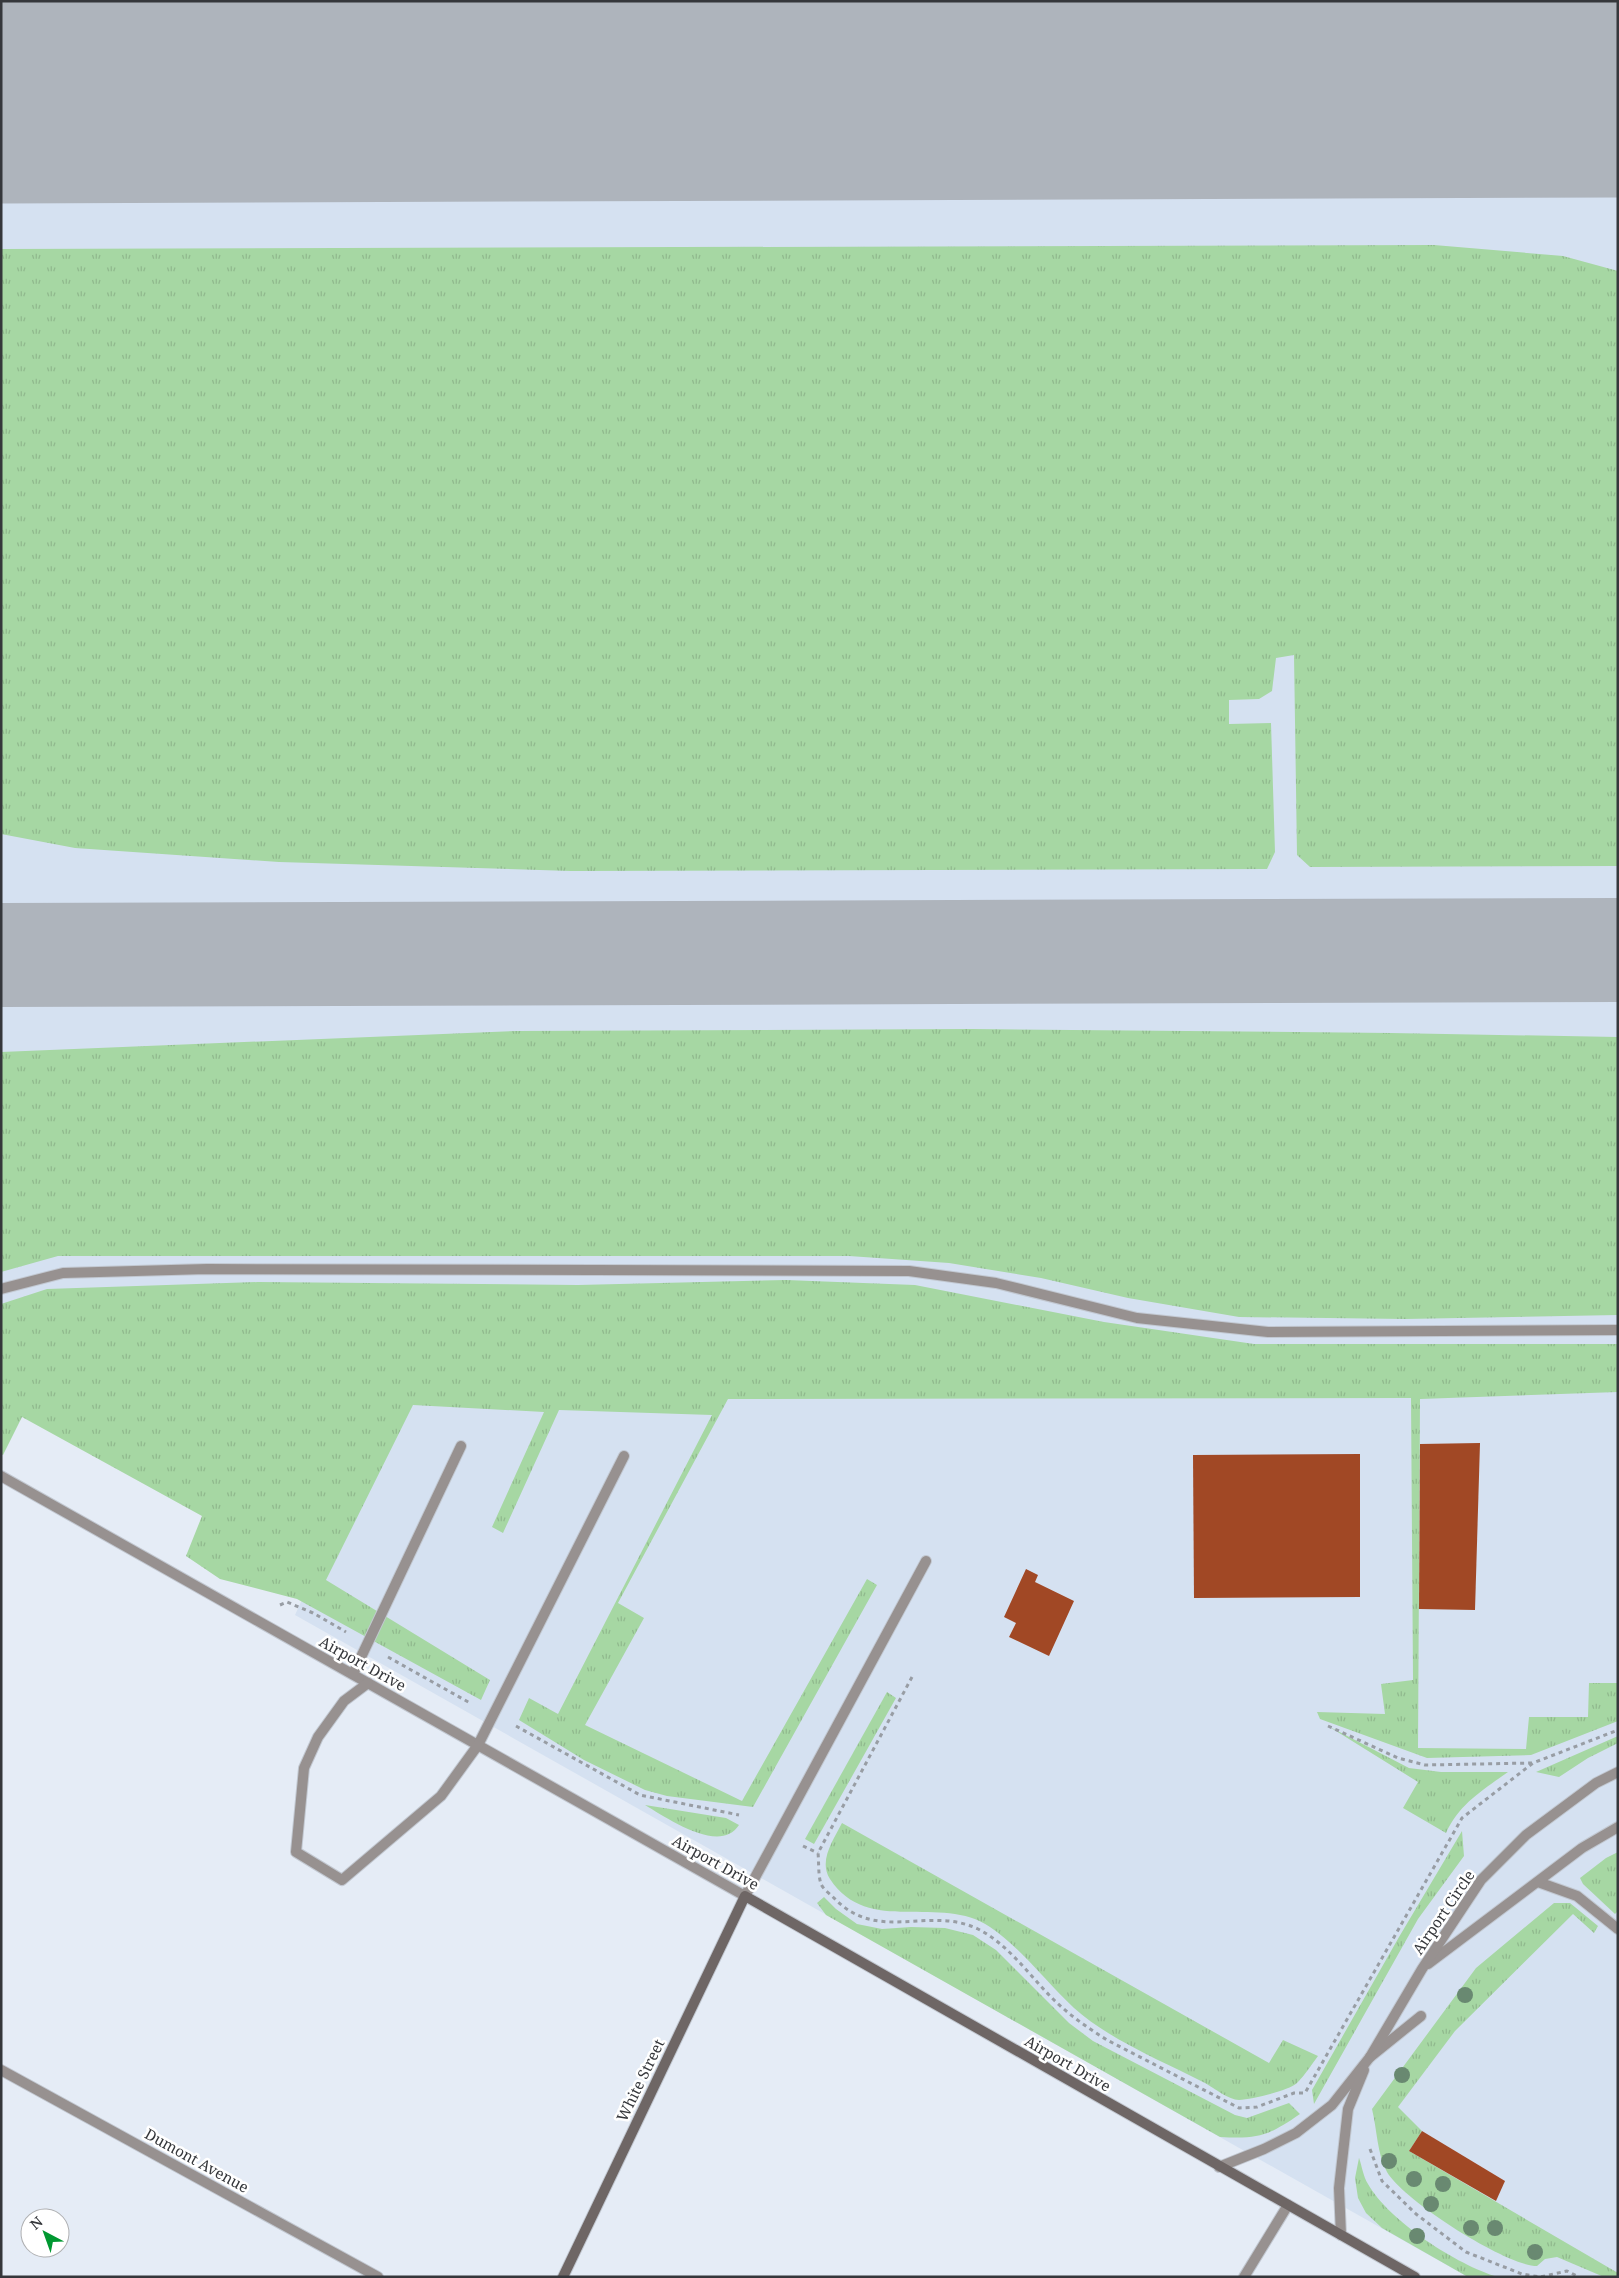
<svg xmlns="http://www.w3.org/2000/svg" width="1619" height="2278" font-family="'Noto Serif',serif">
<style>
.built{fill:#d5e1f1}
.grass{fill:url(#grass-tufts)}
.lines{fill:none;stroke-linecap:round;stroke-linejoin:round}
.taxiway{stroke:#aeb4bc;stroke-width:104}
.runway{stroke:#aeb4bc;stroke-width:261}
.building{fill:#a14825}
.service-casing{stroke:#c2c8d1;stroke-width:12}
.minor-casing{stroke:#c2c8d1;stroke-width:12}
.secondary-casing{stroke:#c2c8d1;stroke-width:12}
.path{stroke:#989da4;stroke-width:3;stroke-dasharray:4 4;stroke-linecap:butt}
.service{stroke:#979190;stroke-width:10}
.minor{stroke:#979190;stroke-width:10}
.secondary{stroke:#6e6665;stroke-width:10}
.tree{fill:#698971}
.labels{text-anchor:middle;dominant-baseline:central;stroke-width:5;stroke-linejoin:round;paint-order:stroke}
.street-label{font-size:15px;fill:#35373b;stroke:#fff}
</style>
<defs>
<pattern id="grass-tufts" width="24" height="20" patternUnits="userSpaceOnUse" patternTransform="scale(1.25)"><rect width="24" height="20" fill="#a6d7a3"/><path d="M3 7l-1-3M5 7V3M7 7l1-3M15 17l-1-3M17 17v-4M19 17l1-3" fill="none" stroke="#90b98d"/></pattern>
</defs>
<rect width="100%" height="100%" fill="#e5ecf6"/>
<path class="built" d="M1 1H1618V2277H1468L295 1615 321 1558 1 1396Z"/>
<g class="grass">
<path d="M1434 245 1563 256 1618 271V866L1310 867 1297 855 1294 655 1276 658 1272 691 1259 699 1229 700V724L1271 723 1275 852 1267 869 571 871 279 862 75 848 1 834V249Z"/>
<path d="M971 1029 1391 1033 1618 1037V1315L1405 1319 1239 1317 1128 1298 1041 1278 949 1263 849 1256H58L1 1272V1052L516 1031Z"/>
<path d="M786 1280 915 1285 1104 1322 1254 1344H1618V1392L1420 1399 1418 1748 1526 1749 1529 1717H1588L1589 1683H1618V1721L1531 1755 1427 1758 1320 1719 1317 1712 1385 1714 1381 1684 1413 1680 1411 1398 728 1399 618 1603 644 1618 585 1725 742 1801 867 1579 877 1585 753 1807 667 1796 645 1790 584 1760 519 1720 529 1698 558 1714 712 1415 559 1410 503 1533 492 1527 544 1412 413 1405 326 1580 490 1680 481 1700 297 1599 220 1579 186 1556 202 1516 22 1417 3 1455 1 1454V1304L47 1289 258 1282 578 1285Z"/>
<path d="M887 1692 896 1698 814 1844 805 1839Z"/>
<path d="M1328 1726 1409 1768 1441 1772H1508C1483 1790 1459 1804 1446 1833L1403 1808 1418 1782Z"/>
<path d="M1618 1736V1743L1588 1758 1559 1777 1536 1772Z"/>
<path d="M645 1805 726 1818 739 1825C720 1855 667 1818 645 1805Z"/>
<path d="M842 1823 1269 2063 1283 2040 1318 2056C1311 2065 1305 2075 1297 2083 1288 2091 1252 2099 1239 2100 1229 2100 1214 2088 1205 2083 1164 2062 1108 2039 1074 2008 1046 1982 1022 1949 990 1927 941 1893 868 1937 830 1879 818 1861 834 1839 842 1823Z"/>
<path d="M1462 1831 1464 1856 1418 1919 1314 2104 1312 2090 1399 1937Z"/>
<path d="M1618 1852V1911L1615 1914 1583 1884 1580 1878 1606 1858Z"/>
<path d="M824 1897 836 1909 857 1924 882 1929 911 1927 945 1928 973 1935 996 1950 1069 2023 1093 2041 1235 2115 1247 2118 1289 2103 1300 2114C1268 2136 1259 2139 1220 2137L826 1915 817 1903Z"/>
<path d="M1554 1903H1570L1598 1926 1594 1933 1573 1914 1455 2031 1398 2107 1422 2131 1409 2151 1618 2273V2277H1604L1557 2257 1545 2259 1537 2266C1506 2266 1403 2200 1387 2172 1377 2154 1377 2129 1372 2109L1476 1968Z"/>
<path d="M1359 2158C1362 2166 1363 2176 1368 2184 1389 2221 1457 2265 1498 2277H1468L1382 2228 1366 2213 1358 2198 1355 2178Z"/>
</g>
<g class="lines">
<path class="taxiway" d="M1 955 1618 950"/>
<path class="runway" d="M1 73 1618 67"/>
</g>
<g class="building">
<path d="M1480 1443 1475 1610 1419 1609 1420 1444Z"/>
<path d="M1360 1454V1597L1194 1598 1193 1455Z"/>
<path d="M1026 1569 1038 1575 1035 1582 1074 1601 1049 1656 1009 1637 1016 1623 1004 1617Z"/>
<path d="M1422 2131 1505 2181 1496 2201 1409 2151Z"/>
</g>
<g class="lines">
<g class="service-casing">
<g id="service">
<path d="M1 1289 63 1273 207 1269 909 1271 996 1283 1137 1318 1268 1332 1618 1330"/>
<path d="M1 1476 745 1896 926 1561"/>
<path d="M353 1674 461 1446"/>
<path d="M368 1683 344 1701 318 1737 304 1768 296 1852 342 1880 441 1796 478 1745 624 1456"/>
<path d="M1538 1882 1577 1896 1618 1929"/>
<path d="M1370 2057 1421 2016"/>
</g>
</g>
<g class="minor-casing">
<g id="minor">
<path d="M1428 1964 1582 1848 1618 1827"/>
<path d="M1 2070 378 2277"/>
<path d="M1219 2167 1264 2149 1296 2133 1332 2105 1370 2057 1422 1969 1481 1880 1526 1835 1596 1783 1618 1772"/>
<path d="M1341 2235 1339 2188 1348 2109 1364 2070"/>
<path d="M1244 2277 1288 2205"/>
</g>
</g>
<g class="secondary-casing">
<path id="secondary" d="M563 2277 745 1896 1415 2277"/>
</g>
<g class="path">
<path d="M280 1605 287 1602 313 1613 346 1632"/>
<path d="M388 1657 470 1703"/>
<path d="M912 1677 818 1853C819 1862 818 1875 821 1884 823 1889 830 1894 834 1898 878 1944 928 1905 978 1929 1008 1944 1029 1975 1053 1999 1069 2015 1088 2028 1107 2040L1239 2108 1257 2107 1294 2093H1305L1462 1818 1533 1763 1618 1730"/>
<path d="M516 1726 640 1795 739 1815"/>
<path d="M1328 1726 1398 1758 1425 1765 1532 1763"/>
<path d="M803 1846 818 1853"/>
<path d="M1370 2149 1382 2181 1416 2214 1466 2252 1522 2274 1540 2277 1567 2271 1579 2277"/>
</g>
<use href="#service" class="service"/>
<use href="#minor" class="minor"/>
<use href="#secondary" class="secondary"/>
</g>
<g class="tree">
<circle cx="1465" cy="1995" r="8"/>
<circle cx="1402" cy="2075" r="8"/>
<circle cx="1389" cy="2161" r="8"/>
<circle cx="1414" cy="2179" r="8"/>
<circle cx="1443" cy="2184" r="8"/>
<circle cx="1431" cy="2204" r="8"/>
<circle cx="1471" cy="2228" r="8"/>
<circle cx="1495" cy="2228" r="8"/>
<circle cx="1417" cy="2236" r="8"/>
<circle cx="1535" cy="2252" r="8"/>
</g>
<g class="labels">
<g class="street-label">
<text transform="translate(363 1663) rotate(29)">Airport Drive</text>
<text transform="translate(716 1862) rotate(29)">Airport Drive</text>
<text transform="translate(1443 1912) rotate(-56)">Airport Circle</text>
<text transform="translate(1068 2063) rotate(30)">Airport Drive</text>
<text transform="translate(640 2080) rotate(-64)">White Street</text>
<text transform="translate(197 2160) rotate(29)">Dumont Avenue</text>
</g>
</g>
<rect width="1619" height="2278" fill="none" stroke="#35373b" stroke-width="5"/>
<g transform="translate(45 2233) rotate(319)"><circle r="24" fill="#ffffff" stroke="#aeafb1"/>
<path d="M0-4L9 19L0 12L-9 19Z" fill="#009831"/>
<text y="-8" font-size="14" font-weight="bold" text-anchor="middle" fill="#35373b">N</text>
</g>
</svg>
